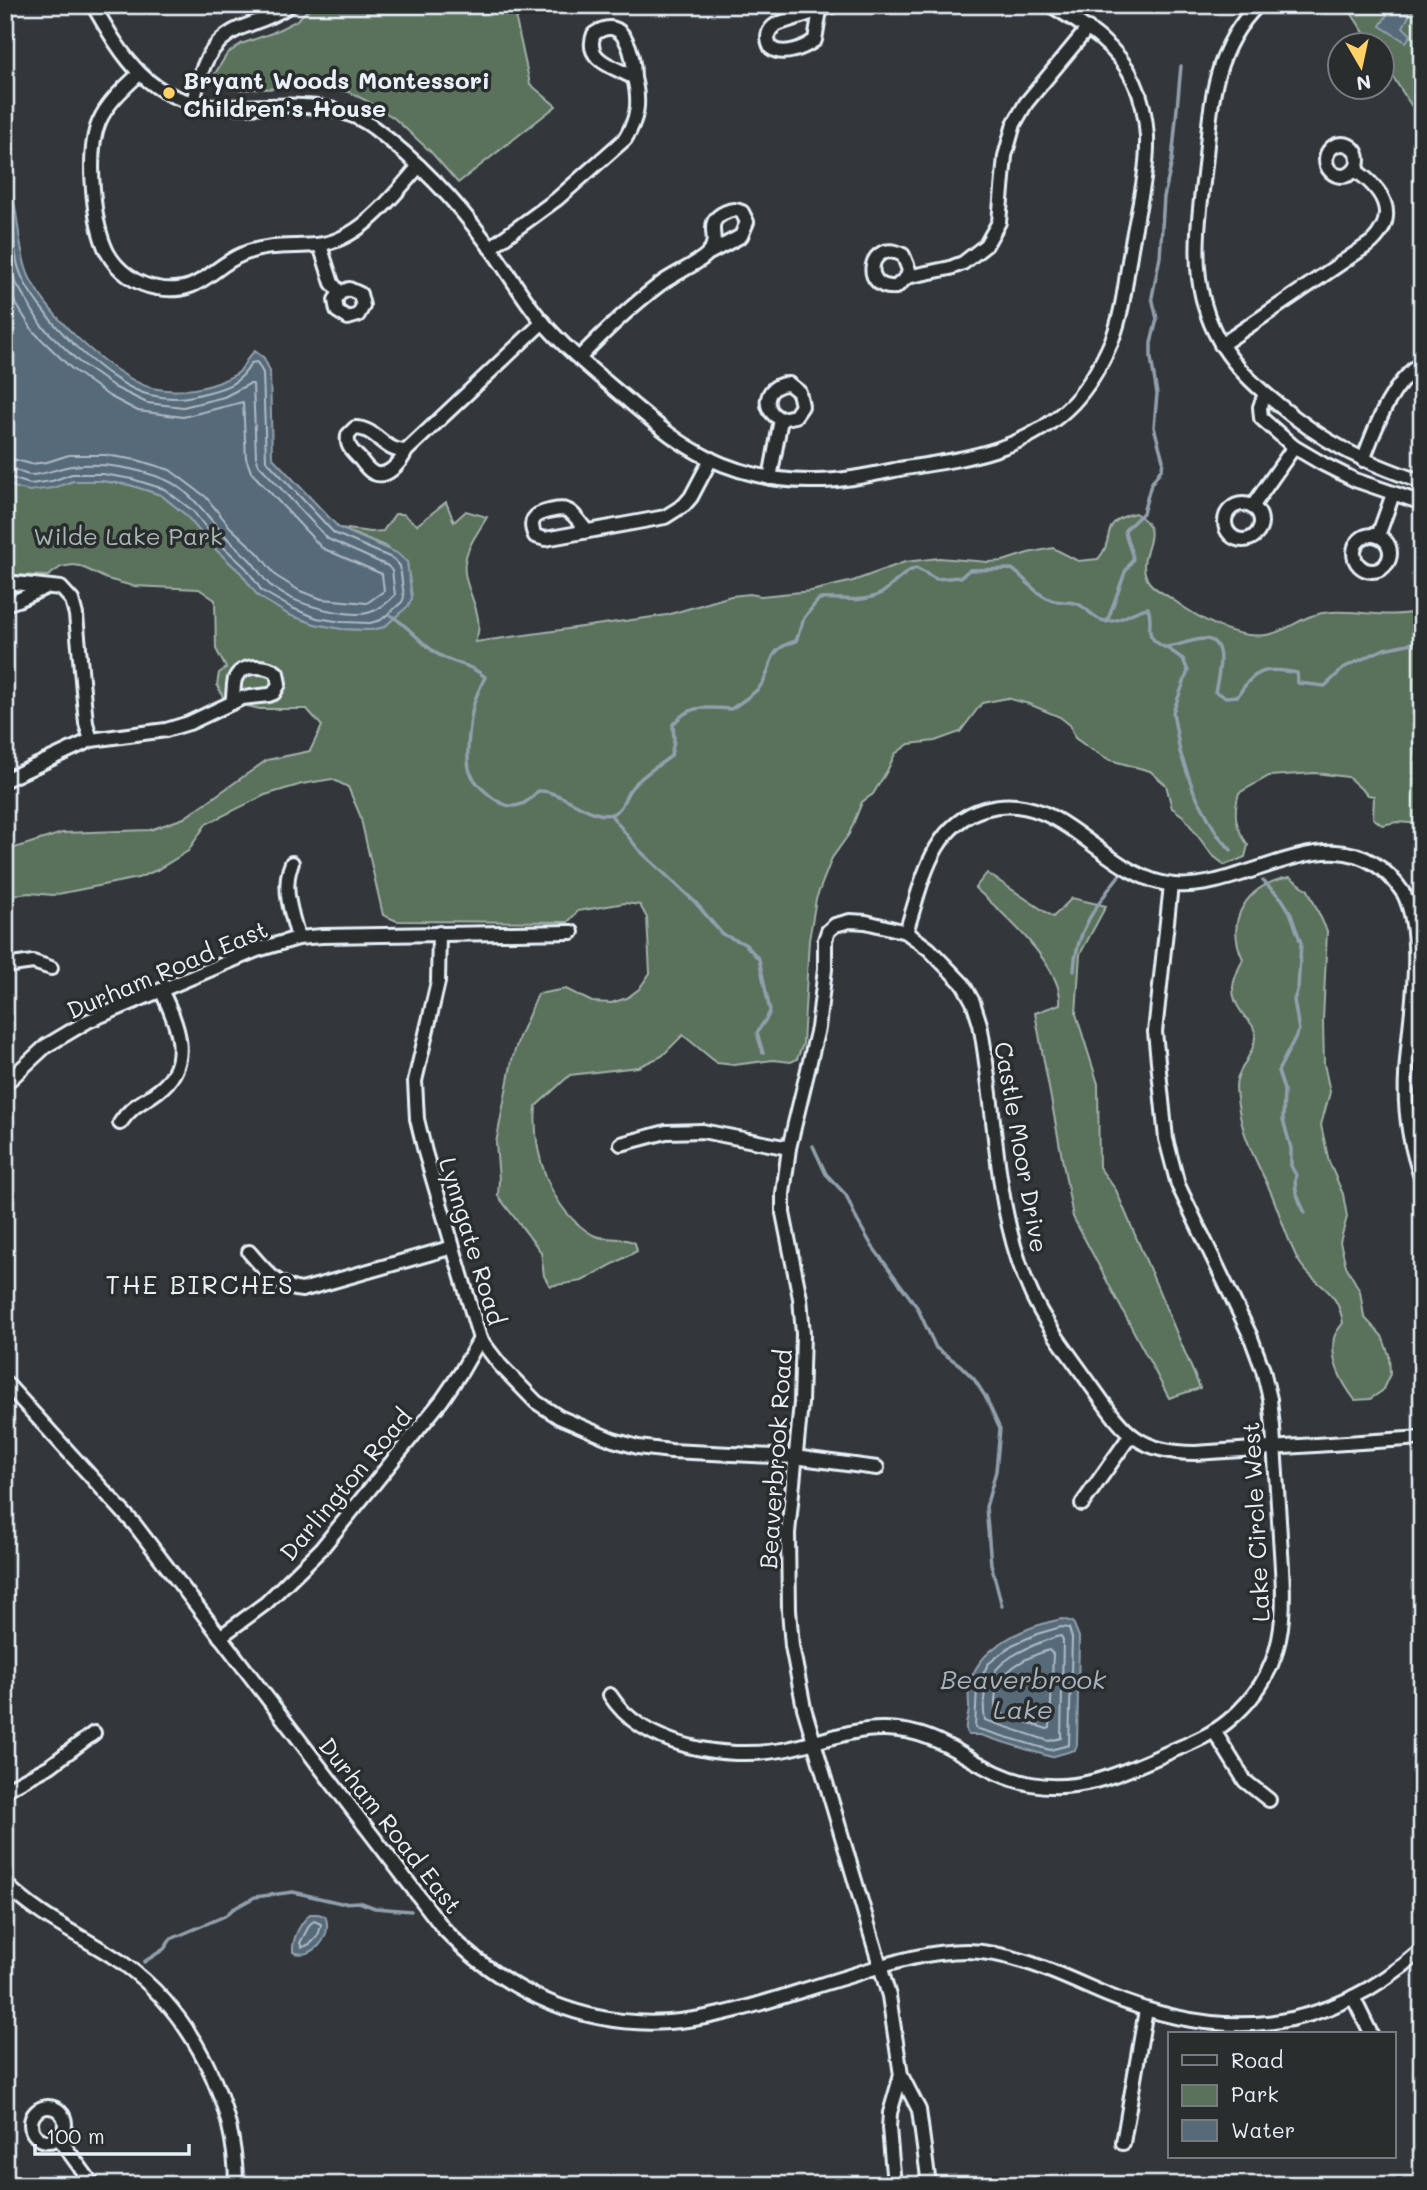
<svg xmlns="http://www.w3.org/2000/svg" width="1427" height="2190" font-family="Mali,sans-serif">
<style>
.green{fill:#5a715c;stroke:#a1b1aa;stroke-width:2}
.water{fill:#576a7a;stroke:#91a0ac;stroke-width:2}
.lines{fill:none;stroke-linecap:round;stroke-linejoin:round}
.shore{stroke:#aebbc6;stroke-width:2}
.stream{stroke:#91a0ac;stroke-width:3.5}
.street-casing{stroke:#e8f1f8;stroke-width:18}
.street{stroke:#2a2d2e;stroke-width:12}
.poi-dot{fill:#ffd166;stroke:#2a2d2e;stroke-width:2.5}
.labels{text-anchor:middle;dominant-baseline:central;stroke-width:7;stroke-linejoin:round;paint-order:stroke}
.poi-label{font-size:24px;font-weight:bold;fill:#e8f1f8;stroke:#2a2d2e;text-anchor:start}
.park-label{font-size:24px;fill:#a8b7b2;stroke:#2a2d2e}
.street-label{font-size:24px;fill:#e8f1f8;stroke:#2a2d2e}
.neighbourhood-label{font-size:26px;letter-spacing:2px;fill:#e8f1f8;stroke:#2a2d2e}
.water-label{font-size:26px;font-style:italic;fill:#a7b4bf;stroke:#2a2d2e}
</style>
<rect width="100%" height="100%" fill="#33363b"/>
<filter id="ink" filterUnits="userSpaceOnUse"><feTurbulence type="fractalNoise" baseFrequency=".0143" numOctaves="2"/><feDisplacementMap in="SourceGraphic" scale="14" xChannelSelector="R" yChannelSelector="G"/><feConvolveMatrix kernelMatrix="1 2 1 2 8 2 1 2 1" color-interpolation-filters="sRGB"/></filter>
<g filter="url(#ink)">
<g class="green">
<path d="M313 5H526L516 20 530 84 556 106 458 183 431 152 394 118 369 102 349 92 316 87 231 90 213 77 227 54 241 44 272 33 296 21Z"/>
<path d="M1346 5H1422V122L1382 60V46L1372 45Z"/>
<path d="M5 481 14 487 53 488 73 481H102L130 485 161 495 186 515 211 545 241 573 258 596 315 624 342 629 371 630 384 627 408 606 412 598 407 562 385 546 339 528 371 532 383 531 395 514H403L417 525 446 502 454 522 466 511 487 517C479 531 467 546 465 562 461 588 488 614 475 642L667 615 731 596 750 594 761 596 811 591 853 581 905 562 939 558 988 562 1003 561 1028 553 1053 548 1078 561 1098 559C1117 538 1097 522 1135 513 1170 533 1134 552 1147 579 1152 589 1164 593 1172 599 1198 618 1237 642 1271 634 1293 628 1306 613 1331 612 1362 610 1391 620 1422 610V824L1397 822 1382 825 1373 818 1374 796 1368 795 1348 777 1315 773 1269 776 1239 793C1233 814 1235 827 1248 845L1245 857 1225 865 1212 855 1183 816 1172 808 1166 785 1150 771 1110 760 1089 748 1075 738 1070 725 1060 717 1029 704 1007 698 982 703 960 732 935 741 909 744 895 754 887 771 873 794 862 802 849 834 832 858 816 899 809 940 803 1044 797 1059 791 1062 773 1060 734 1065 717 1063 683 1035 662 1056 638 1067 570 1075 536 1106C532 1153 550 1210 593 1235 604 1241 622 1236 635 1243L637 1251 582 1281 550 1286 544 1276 541 1252 498 1196 499 1179 496 1143 512 1060 519 1037 538 994 566 989 592 1002 611 1003 627 998 639 989 650 973 647 918 640 905 625 903 578 911 568 922 397 921 383 915 360 815 348 787 332 779 302 784 265 795 206 824 188 851 157 870 138 878 53 895 29 893 5 896V851L62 833 150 830 184 818 267 760 310 751 322 726 307 709H260L225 701 217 685 219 673 226 668 216 649 215 600 199 589 133 586 107 579 80 566 73 565 61 567 48 576 5 575Z"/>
<path d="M987 873 1053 917 1072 898 1106 906 1080 954 1076 1014 1098 1084 1099 1167 1116 1190 1200 1388 1169 1398 1073 1217 1035 1013 1060 1004C1064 967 1001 911 975 888Z"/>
<path d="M1290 877 1308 890 1327 931 1323 1021 1324 1064 1330 1092 1321 1125 1329 1162 1343 1194 1347 1217 1340 1242 1346 1266 1360 1291 1364 1317 1382 1336 1389 1355 1390 1374 1382 1391 1370 1399 1355 1400C1342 1383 1330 1360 1334 1338 1335 1333 1340 1327 1343 1323 1337 1285 1314 1288 1298 1260 1287 1239 1281 1217 1272 1195 1261 1169 1246 1145 1240 1116 1238 1105 1234 1090 1237 1079 1241 1066 1256 1050 1255 1035 1255 1024 1248 1022 1242 1013 1227 992 1233 980 1243 959 1224 918 1248 884 1290 877Z"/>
</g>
<g class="water">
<path d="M1393 5H1415L1403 27 1411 35 1406 42 1380 26Z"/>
<path d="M5 169C19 204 16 235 26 268 37 307 113 378 152 388 173 393 200 390 220 382 225 379 235 376 239 372 245 365 245 359 255 351L264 358 270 371 272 457 339 528 397 553 407 562 412 598 408 606 384 627 371 630 342 629 315 624 289 615 258 596 241 573 211 545 186 515 161 495 130 485 102 481H73L53 488 29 491 14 487 5 481Z"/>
<path d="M1062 1619 1073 1622 1079 1637 1077 1745 1075 1750 1051 1757 980 1735H968C963 1727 968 1719 969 1709 969 1702 968 1694 969 1687 976 1647 1026 1626 1062 1619Z"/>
<path d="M310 1914H318L325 1916C334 1935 313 1961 293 1952 292 1938 300 1924 310 1914Z"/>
</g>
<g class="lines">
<g class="shore">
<path d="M5 188C16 214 10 246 20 272 35 313 107 385 150 395 164 398 180 399 193 396 217 390 240 387 251 363L257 362 263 373 266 460 334 533 394 559 400 566 404 597 402 602 381 620 370 623 342 622 317 618 292 608 262 591 246 568 216 540 192 510 164 489 132 479 103 474H72L52 481 30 484 5 476"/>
<path d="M5 237 12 276 41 325 79 362 116 388 147 403 183 407 224 397 249 384H253L256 457 259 465 328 539 388 566 392 571 395 595C377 614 364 617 338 612 314 608 289 601 270 585 262 578 257 567 250 560 240 550 229 541 220 530 204 512 188 489 166 480 137 468 102 462 72 466 57 468 45 475 30 475 21 474 15 468 5 467"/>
<path d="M5 286 33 331 72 369 109 396 138 411 183 417 243 402 246 458 251 472 322 548 382 574 384 591 367 603 322 599 300 591 276 576 259 554 230 527 206 497 170 470 137 460 105 455H69L47 462 31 464 5 457"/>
<path d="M1061 1627 1069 1628 1072 1638 1069 1745 1050 1750 975 1728 977 1687 988 1664 1012 1645 1037 1634Z"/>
<path d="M1056 1637 1061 1636 1063 1640 1061 1738 1049 1741 985 1720C976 1668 1014 1651 1056 1637Z"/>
<path d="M1049 1650 1053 1654 1050 1728 1047 1729 996 1712C989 1677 1019 1659 1049 1650Z"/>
<path d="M314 1921 321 1924C320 1935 313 1945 302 1947L300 1943 310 1924Z"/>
</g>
<g class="stream">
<path d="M5 36 8 102 6 151"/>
<path d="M390 615C408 625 421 644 439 655 455 664 472 665 485 677 481 686 475 697 473 707 470 722 465 758 470 772 475 784 490 797 501 803 517 811 528 802 538 791 562 789 594 823 614 813 623 808 624 799 629 791 640 776 657 767 671 756L674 741 673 724C692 703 705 708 731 709 740 703 751 696 759 688 777 666 762 651 796 641L804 618 819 599C840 597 859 604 880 594 893 587 899 574 916 568L936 579 961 577 969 570 1012 569C1026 579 1035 594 1051 600 1059 603 1070 601 1078 604 1089 609 1094 620 1106 621 1120 623 1133 610 1148 608 1155 626 1140 634 1164 647 1175 647 1185 642 1196 640 1230 632 1219 673 1215 692L1226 697 1238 696C1254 668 1268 667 1297 673L1298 683 1325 686 1345 667 1384 649 1422 641"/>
<path d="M1107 622 1125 572 1133 559C1131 548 1126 541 1125 530L1143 513 1151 484 1162 468 1163 460 1154 427 1157 394 1151 358V343L1157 319 1152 297 1160 257 1164 197 1172 161 1181 66"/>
<path d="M1167 648 1183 659 1188 671 1173 712 1180 752 1194 792 1217 834 1231 850"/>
<path d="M611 815 639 850 695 902 722 934 745 944 759 959 770 1011C767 1020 761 1025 757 1033L763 1053"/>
<path d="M1263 881 1282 899 1290 912 1301 943 1298 988 1294 1000 1299 1030 1278 1071 1284 1090 1283 1120 1291 1148V1166L1296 1175C1293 1190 1299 1200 1305 1213"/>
<path d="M1074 971C1075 932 1098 903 1121 873"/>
<path d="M813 1146 826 1174 846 1195 857 1220 872 1246 917 1307 936 1348 960 1365 974 1379 985 1396 1000 1429 996 1471 986 1507 991 1564 1002 1606"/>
<path d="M144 1962 164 1949 171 1939 225 1916 233 1909 255 1897 293 1892 341 1903 359 1902 375 1908 411 1911"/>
</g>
<g class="street-casing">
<g id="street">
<path d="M93 5C123 57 147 100 213 106 244 109 274 104 304 106 328 107 355 113 374 128 418 161 456 201 489 246 507 270 522 297 541 320 568 352 601 377 632 404 656 424 678 443 706 457 737 472 774 481 809 481 840 482 870 475 899 469 963 459 1026 452 1073 403 1090 385 1102 363 1112 340 1124 310 1126 275 1132 243 1138 209 1148 172 1147 137 1146 118 1142 98 1134 81 1117 44 1083 25 1050 5"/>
<path d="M1258 5C1215 47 1211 100 1206 156 1202 196 1194 239 1199 278 1206 333 1232 367 1274 401 1324 443 1361 461 1422 482"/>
<path d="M820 10 815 40C804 48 783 57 771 48 766 38 767 30 777 24L835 5"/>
<path d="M139 74C124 88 107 103 99 122 86 152 93 224 107 252 117 271 137 285 157 288 200 296 211 267 243 254 267 244 292 247 316 245 360 241 393 196 419 166"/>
<path d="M193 103C200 71 208 42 240 28 258 21 275 16 290 5"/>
<circle cx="1342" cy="160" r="16"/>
<path d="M320 245 332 283 340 293 335 300 337 311 348 318 358 315 363 306 360 294 349 289 340 293"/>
<path d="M490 248 557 199 625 139C638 118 640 102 634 78 616 67 583 61 594 34 625 12 634 56 634 78"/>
<path d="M907 277 909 270 903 255C869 237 859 290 896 287L907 277 950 268 963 263 986 245 999 222 1005 156 1014 124 1026 103 1088 28"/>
<path d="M1221 345 1372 242C1400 214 1382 189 1355 170"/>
<path d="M579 358C604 332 630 307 659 285 671 275 701 263 709 252 722 237 701 223 726 212 732 209 736 209 742 212L747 222 741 236 709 253"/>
<path d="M1265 394 1260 407 1261 418 1294 447 1323 464 1355 480 1422 503"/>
<path d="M355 428C377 428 383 452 406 451 401 462 386 481 372 472 367 469 363 463 360 459 352 451 346 446 348 435Z"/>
<path d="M406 451 543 322"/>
<path d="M1363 460C1377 424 1389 387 1422 362"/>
<path d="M770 478 781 419C759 410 766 383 789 384L799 392 802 406 795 416 781 419"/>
<circle cx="1243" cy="522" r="18"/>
<path d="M1252 507 1294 447"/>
<path d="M587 531C581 525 574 512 566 510 561 508 554 510 549 511 534 514 528 521 535 536L545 539 665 517 684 505 691 497 711 459"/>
<circle cx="1372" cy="553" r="18"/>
<path d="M1378 536 1393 494"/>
<path d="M5 582 61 588 72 600 76 615 86 723 91 740"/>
<path d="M5 604 18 600 44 588"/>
<path d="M5 780 91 740 166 730 189 723 242 698 269 695 274 693 279 684 277 673C267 665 241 663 235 679 233 686 234 695 232 703"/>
<path d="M292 863C281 887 292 914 298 938"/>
<path d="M906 932C922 885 930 825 984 809 1061 786 1102 878 1174 885 1251 892 1343 801 1404 894 1427 941 1408 1022 1406 1076 1404 1112 1410 1146 1422 1180"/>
<path d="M439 933 438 982 415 1081 417 1119 425 1152 480 1339 500 1365 536 1402 559 1417 613 1440 638 1447 671 1451 794 1457 877 1468"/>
<path d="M5 966 33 962 51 968"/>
<path d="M5 1084 46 1046 88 1021 257 950 298 938 322 936 572 932"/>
<path d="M120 1123C133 1104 141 1104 158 1091 195 1063 177 1023 161 990"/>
<path d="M621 1144 666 1132 702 1131 789 1148"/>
<path d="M249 1252C264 1269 278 1288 302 1290L453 1247"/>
<path d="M5 1382 135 1525 443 1928C504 1993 590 2031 680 2021 732 2015 783 1996 833 1981 877 1968 920 1951 967 1951 1016 1952 1062 1976 1107 1995 1223 2043 1325 2035 1422 1950"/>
<path d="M1082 1504 1130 1436"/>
<path d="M220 1637 266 1603 321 1549 442 1400 461 1372 480 1339"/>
<path d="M610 1695C643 1747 725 1760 782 1750 816 1744 850 1728 885 1729 948 1730 975 1774 1031 1784 1079 1793 1120 1774 1163 1755 1185 1745 1209 1737 1228 1721 1291 1669 1285 1610 1280 1537 1278 1500 1275 1463 1273 1427L1270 1399 1263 1370 1250 1335 1178 1185 1166 1139 1155 1032 1171 885"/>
<path d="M1214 1731 1245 1781 1269 1800"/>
<path d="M5 1790 50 1766 94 1733"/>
<path d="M5 1883C40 1919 84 1936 124 1964 192 2013 236 2102 236 2185"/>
<path d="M1353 1997 1371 2034"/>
<circle cx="48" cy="2124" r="17"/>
<path d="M58 2137 93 2185"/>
<path d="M1123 2143 1146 2010"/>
<path d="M894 2185 889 2128 890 2113 901 2075"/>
<path d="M929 2185 919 2110 901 2075 889 1996 804 1708 792 1646 789 1610 788 1533 801 1403 803 1334 800 1298 783 1213V1194L789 1148 818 1028 825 969V940L828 931 835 925 850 921 866 922 906 932 929 949 963 984 973 1002 980 1024C997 1113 993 1211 1032 1295 1047 1327 1070 1355 1090 1384 1122 1428 1134 1453 1195 1453L1422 1438"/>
</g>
</g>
<use href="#street" class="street"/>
</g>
</g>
<circle class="poi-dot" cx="169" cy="93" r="7"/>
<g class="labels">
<g class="poi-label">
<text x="183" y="79">Bryant Woods Montessori<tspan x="183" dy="28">Children's House</tspan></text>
</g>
<g class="park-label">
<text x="128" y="535">Wilde Lake Park</text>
</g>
<g class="street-label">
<text transform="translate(167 969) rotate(-23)">Durham Road East</text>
<text transform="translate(1022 1147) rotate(80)">Castle Moor Drive</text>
<text transform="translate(473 1241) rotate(73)">Lynngate Road</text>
<text transform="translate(775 1459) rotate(-86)">Beaverbrook Road</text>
<text transform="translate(345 1484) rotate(-50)">Darlington Road</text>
<text transform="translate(1255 1522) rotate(-93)">Lake Circle West</text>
<text transform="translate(391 1825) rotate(52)">Durham Road East</text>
</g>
<g class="neighbourhood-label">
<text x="200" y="1284">THE BIRCHES</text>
</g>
<g class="water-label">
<text x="1023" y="1679">Beaverbrook<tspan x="1023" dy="30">Lake</tspan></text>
</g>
</g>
<rect width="1427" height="2190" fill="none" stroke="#2a2d2e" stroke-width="28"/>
<rect x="14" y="14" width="1399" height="2162" fill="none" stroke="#e8f1f8" stroke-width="2.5" filter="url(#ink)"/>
<rect x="1168" y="2032" width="228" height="126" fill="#2a2d2e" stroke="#767b7f" stroke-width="2"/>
<rect x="1182" y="2055" width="35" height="10" fill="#2a2d2e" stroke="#767b7f" stroke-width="2"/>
<text x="1231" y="2068" font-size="21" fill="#e8f1f8">Road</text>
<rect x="1182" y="2085" width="35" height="21" fill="#5a715c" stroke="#767b7f" stroke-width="2"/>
<text x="1231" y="2102" font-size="21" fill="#e8f1f8">Park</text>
<rect x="1182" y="2120" width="35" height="21" fill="#576a7a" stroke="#767b7f" stroke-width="2"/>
<text x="1231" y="2138" font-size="21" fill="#e8f1f8">Water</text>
<g transform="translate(1361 66) rotate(171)"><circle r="33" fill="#2a2d2e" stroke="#767b7f" stroke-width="2"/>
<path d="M0-5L12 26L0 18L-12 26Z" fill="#ffd166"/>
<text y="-10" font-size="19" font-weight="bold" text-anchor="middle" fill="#e8f1f8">N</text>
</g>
<path d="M35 2144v10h154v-10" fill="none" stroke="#e8f1f8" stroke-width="3.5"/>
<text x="46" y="2144" font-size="21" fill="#e8f1f8" stroke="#2a2d2e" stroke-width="5" paint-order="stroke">100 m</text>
</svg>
